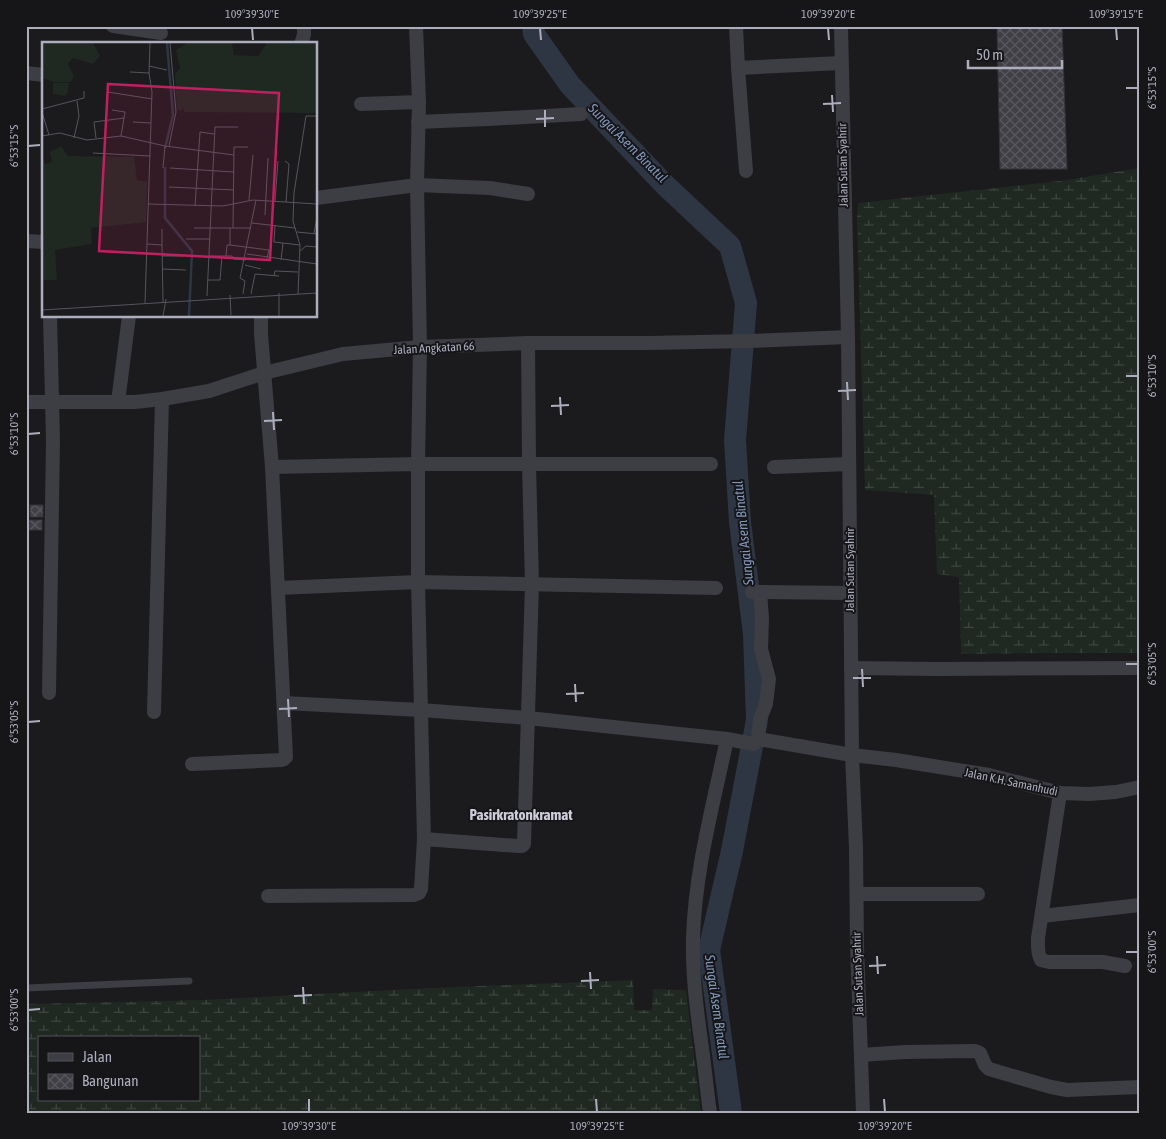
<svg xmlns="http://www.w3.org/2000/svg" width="1166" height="1139" font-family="'Asap Condensed',sans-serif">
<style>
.wetland{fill:url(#wetland-marsh);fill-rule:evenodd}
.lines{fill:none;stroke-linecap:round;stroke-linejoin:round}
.river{stroke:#2f3643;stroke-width:22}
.building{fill:url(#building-cross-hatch);stroke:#353439}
.lane{stroke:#3d3d44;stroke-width:7}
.street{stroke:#3d3d44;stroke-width:14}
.ticks{fill:none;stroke:#acaebd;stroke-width:2}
.labels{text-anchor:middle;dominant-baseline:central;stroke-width:4;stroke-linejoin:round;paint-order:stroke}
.street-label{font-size:12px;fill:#acaebd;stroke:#161518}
.water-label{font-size:14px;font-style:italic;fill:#8196ba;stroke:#161518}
.quarter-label{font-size:15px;font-weight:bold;fill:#cdced9;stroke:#161518}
.inset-river{fill:none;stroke:#2f3643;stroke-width:2.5}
.inset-road{fill:none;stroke:#55555d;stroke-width:1}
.view{fill:#c12060;fill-opacity:0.15;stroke:#c12060;stroke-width:2.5}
.inset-edge{fill:none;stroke:#acaebd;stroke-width:2.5}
.neatline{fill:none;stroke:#acaebd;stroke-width:2}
.ticks-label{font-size:12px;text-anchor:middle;fill:#acaebd}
</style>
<defs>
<pattern id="wetland-marsh" width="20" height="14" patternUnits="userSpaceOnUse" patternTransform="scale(1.25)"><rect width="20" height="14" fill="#1f2922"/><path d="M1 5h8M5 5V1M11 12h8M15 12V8" fill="none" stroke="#3d4640"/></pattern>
<pattern id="building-cross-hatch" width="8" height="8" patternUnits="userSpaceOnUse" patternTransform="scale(1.25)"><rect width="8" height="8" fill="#403f45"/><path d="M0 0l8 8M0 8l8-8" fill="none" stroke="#59585e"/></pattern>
</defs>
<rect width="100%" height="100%" fill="#1b1a1d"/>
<g class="wetland">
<path d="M1140 168V653H1042L961 654 959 577 937 574 934 495 865 490 857 218 858 203 1060 181Z"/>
<path d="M633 980 634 1010H652L653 989 686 990 701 1113H26V1004L202 1000 431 988ZM39 1038H199V1100H39Z"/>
</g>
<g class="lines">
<path class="river" d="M533 26 534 34 570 85 664 184 730 246 746 303 735 440 740 522 754 634 757 720 732 851 709 950 731 1113"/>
</g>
<g class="building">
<path d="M997 26H1062L1067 169H1000Z"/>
<rect x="30" y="505" width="13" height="12"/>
<rect x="29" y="520" width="13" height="10"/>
<rect x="26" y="540" width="2" height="16"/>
</g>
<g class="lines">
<path class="lane" d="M26 988 189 981"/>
<g class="street">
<path d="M113 26 161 33"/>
<path d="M736 26 738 68 841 63"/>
<path d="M841 26 848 337 852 755 856 848 857 946 863 1113"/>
<path d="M301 44 304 35V26"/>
<path d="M738 68 746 171"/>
<path d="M26 73 44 75"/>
<path d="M361 104 419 102"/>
<path d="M418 122 488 119 581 114"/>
<path d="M316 198 417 185 490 188 528 194"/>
<path d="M26 241 44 242"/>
<path d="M26 402H135L162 399 209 391 264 373 343 354 420 347 528 343H648L750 341 848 337"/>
<path d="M118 402 129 316"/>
<path d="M272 467 418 464H711"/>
<path d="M774 467 849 464"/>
<path d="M278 588 418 582 716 588"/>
<path d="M752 592 850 593"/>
<path d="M851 668 937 669 1140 668"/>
<path d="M49 693 53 441 50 316"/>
<path d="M284 703 421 710 528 718 727 739 754 744 758 739 852 755 896 760 989 775 1060 793 1089 794 1116 792 1140 787"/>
<path d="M154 712 162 399"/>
<path d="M758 739 760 719 766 704 769 679 761 649 762 618 760 592"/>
<path d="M192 764 281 760 284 759 286 757 272 467 261 334V316"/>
<path d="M1060 793 1038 938C1038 945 1037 953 1041 960L1049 962H1103L1125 966"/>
<path d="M424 839 518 846H522L524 844 532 584 529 464 528 343"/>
<path d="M857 894H978"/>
<path d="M268 896 414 895 419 893 421 889 424 839 418 582V464L420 347 417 185 419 102 416 26"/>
<path d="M1042 916 1140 905"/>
<path d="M861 1055 905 1052 975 1051 980 1053 985 1065 989 1069 1051 1087 1067 1090 1140 1087"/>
<path d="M710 1113C707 1091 705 1070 702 1048 697 1012 692 975 693 938 695 871 713 805 727 739"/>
</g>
</g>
<path class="ticks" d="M252 28 253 40M540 28 541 40M828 28 829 40M1116 28 1117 40M1126 88H1138M832 95 833 112M823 104 841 103M545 110V127M536 119 554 118M28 146 40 145M1126 376H1138M847 382 848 400M838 391 856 390M560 397 561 415M551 406 569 405M273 412 274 430M264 421 282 420M28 434 40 433M1126 664H1138M862 669 863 687M853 678H871M575 684 576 702M566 694 584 693M288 699 289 717M279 709 297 708M28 722 40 721M1126 952H1138M877 956 878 974M869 966 886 965M590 972 591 989M581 981 599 980M303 987 304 1004M294 996 312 995M28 1010 40 1009M309 1099V1112M596 1099 597 1112M884 1099 885 1112"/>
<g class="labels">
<g class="street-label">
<text transform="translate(843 165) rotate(-91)">Jalan Sutan Syahrir</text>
<text transform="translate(434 348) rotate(-3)">Jalan Angkatan 66</text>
<text transform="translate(850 570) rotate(-90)">Jalan Sutan Syahrir</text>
<text transform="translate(1011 782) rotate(12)">Jalan K.H. Samanhudi</text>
<text transform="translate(858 974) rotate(-92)">Jalan Sutan Syahrir</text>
</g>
<g class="water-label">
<text transform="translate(628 143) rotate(45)">Sungai Asem Binatul</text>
<text transform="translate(743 533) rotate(-96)">Sungai Asem Binatul</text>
<text transform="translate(717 1007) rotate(82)">Sungai Asem Binatul</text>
</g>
<g class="quarter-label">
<text x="521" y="814">Pasirkratonkramat</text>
</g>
</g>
<g transform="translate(42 42)">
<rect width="275" height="275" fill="#1b1a1d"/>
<path d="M0 1H51L58 14 51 22 31 16 26 22 32 34 29 40H12L0 36ZM145 1H190L192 13 216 14 225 1H275V71L143 70 140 65V68H135L133 32 138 26 134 8ZM11 41H27L26 50 23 54 11 52ZM19 104 26 114 92 115 95 138 105 140 104 180 49 186 50 202 13 208 15 238H1L0 111 3 122 10 120 8 110Z" fill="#1f2922"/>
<path class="inset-river" d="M123 106 131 73 125 1M123 125V176L150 209 147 274"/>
<path class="inset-road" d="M107 24 125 28M88 30 107 31M66 50 110 57M0 67 42 56V49M70 68 83 70 79 94M0 70 7 93M91 80 109 81M0 94 18 91 45 98 79 94 123 104 192 113M32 96 37 74 35 59M54 96 52 80 82 76M127 104 134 70 128 1M51 111 108 114M243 119 247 122 244 160M121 126 123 104M128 126 192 130M127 145 192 148M207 158 211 113M233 159 236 119M106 162 181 164 211 158 275 162M153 164 158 90 172 92M223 173 226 116M210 181 253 186M233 183 232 200 258 203M152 186H209M191 186 192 105H206M120 187V203M255 190 275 192M272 191 275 176M144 197H168M105 202 120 203 121 260M188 203V186M258 209 264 204 275 205M205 212 275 222M120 214H142M167 214H190L191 217 204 218M184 214 185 203H188L227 208 225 216M239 218 241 201M203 223 219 227M120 227 144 228M232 234 233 229 256 230M166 238H178L180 214M237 251V274M201 252 203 239 198 236 214 158M209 252 213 232 237 234M256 252 258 203 251 179 252 151 264 74H275M188 253 189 273M165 254 173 85H196M103 261 110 50 107 31 108 1M0 268 275 251M121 274 124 257"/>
<path class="view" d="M66 42 237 51 228 218 57 209Z"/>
<rect width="275" height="275" class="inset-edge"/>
</g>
<rect width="1166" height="1139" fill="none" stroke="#161518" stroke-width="55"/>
<rect x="38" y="1036" width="162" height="65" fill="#161518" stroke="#52525a"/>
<rect x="48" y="1053" width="25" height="8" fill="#3d3d44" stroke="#52525a"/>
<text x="82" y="1062" font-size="15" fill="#acaebd">Jalan</text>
<rect x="48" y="1074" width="25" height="15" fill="url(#building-cross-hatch)" stroke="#52525a"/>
<text x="82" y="1086" font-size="15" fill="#acaebd">Bangunan</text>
<path d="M968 60v8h94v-8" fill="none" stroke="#acaebd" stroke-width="2.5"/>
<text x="976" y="60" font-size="15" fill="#acaebd" stroke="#161518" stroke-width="4" paint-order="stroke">50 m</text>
<rect x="28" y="28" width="1110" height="1084" class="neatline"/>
<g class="ticks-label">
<text x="252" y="18">109°39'30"E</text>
<text x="540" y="18">109°39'25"E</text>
<text x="828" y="18">109°39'20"E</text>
<text x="1116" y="18">109°39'15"E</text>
<text transform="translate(1152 88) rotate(-90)" y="4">6°53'15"S</text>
<text transform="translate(14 146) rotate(-90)" y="4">6°53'15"S</text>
<text transform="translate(1152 376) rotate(-90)" y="4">6°53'10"S</text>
<text transform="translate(14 434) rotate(-90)" y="4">6°53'10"S</text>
<text transform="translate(1152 664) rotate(-90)" y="4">6°53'05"S</text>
<text transform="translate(14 722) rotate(-90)" y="4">6°53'05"S</text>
<text transform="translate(1152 952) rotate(-90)" y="4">6°53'00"S</text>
<text transform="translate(14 1010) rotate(-90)" y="4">6°53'00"S</text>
<text x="309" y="1130">109°39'30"E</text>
<text x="597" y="1130">109°39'25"E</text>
<text x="885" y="1130">109°39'20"E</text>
</g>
</svg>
